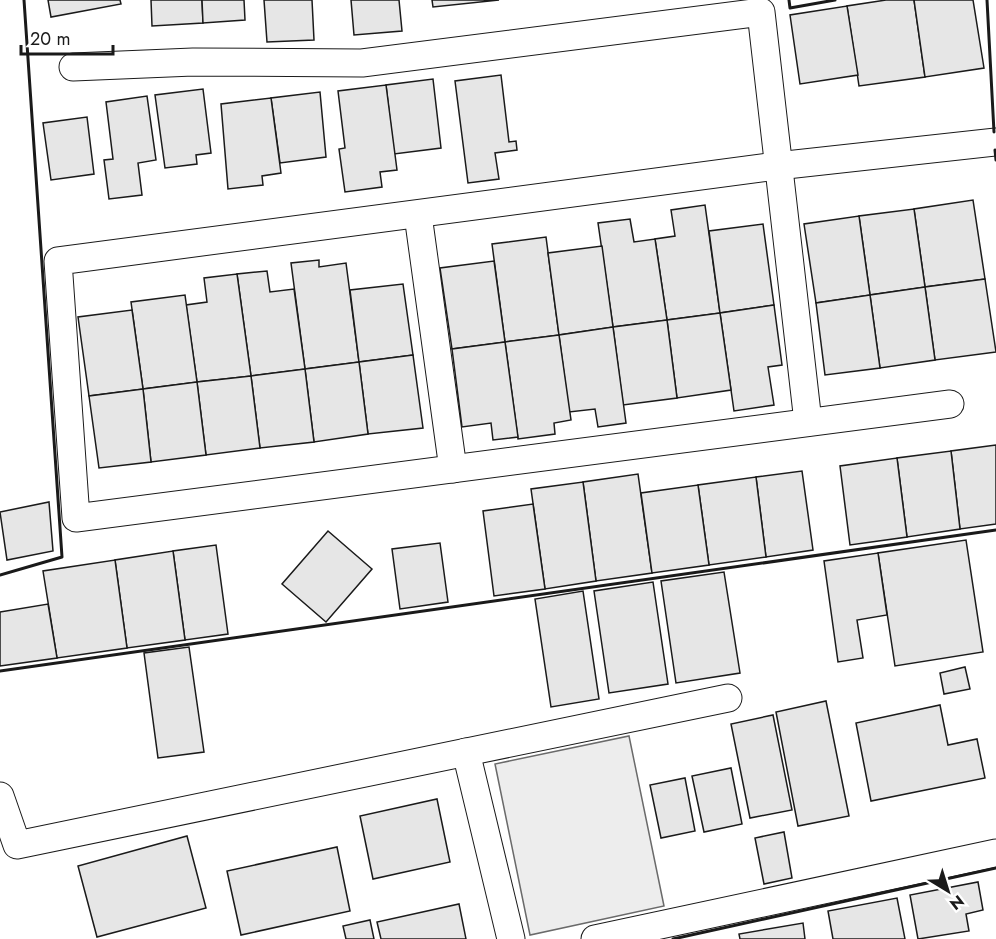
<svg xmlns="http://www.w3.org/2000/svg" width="996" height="939" font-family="Jost,sans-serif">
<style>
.built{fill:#ededed;stroke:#6a6a6a;stroke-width:1.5}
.building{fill:#e6e6e6;stroke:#1a1a1a;stroke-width:1.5}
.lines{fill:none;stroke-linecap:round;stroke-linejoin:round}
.street-casing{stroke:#1a1a1a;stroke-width:29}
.street{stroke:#fff;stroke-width:27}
.wall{stroke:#1a1a1a;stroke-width:3}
</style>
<rect width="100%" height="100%" fill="#fff"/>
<path class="built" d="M629 736 664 906 530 935 495 764Z"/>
<g class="building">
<path d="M48 0H120L121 4 51 17Z"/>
<path d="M151 0H202L203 23 152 26Z"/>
<path d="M202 0H244L245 20 203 23Z"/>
<path d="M264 0H312L314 40 267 42Z"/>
<path d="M351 0H399L402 31 354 35Z"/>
<path d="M432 0H499L433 7Z"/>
<path d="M886 0H914L925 77 859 86 847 6Z"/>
<path d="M914 0H973L984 68 925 77Z"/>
<path d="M847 6 858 75 800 84 790 15Z"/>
<path d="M501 75 509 142 516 141 517 150 495 153 499 179 468 183 455 81Z"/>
<path d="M433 79 441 148 394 154 386 85Z"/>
<path d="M386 85 397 170 380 172 382 187 345 192 339 149 345 148 338 91Z"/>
<path d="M203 89 211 153 196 155 197 164 165 168 155 95Z"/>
<path d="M320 92 326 157 280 163 271 98Z"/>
<path d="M147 96 156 160 138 163 142 195 109 199 104 160 113 159 106 102Z"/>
<path d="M271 98 281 173 262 176 263 185 228 189 221 104Z"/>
<path d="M87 117 94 174 51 180 43 123Z"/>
<path d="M973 200 985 279 925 287 914 209Z"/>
<path d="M705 205 720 313 667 320 655 239 675 236 671 210Z"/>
<path d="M914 209 925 287 870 295 859 216Z"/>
<path d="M859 216 870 295 816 303 804 224Z"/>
<path d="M630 219 634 242 655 239 667 320 613 327 598 223Z"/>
<path d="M763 224 774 305 720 313 709 231Z"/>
<path d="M546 237 559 335 505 342 492 244Z"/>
<path d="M602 246 613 327 559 335 548 253Z"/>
<path d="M319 260V267L346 263 359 362 305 369 291 263Z"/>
<path d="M494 261 505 342 452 349 440 268Z"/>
<path d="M267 271 270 292 294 289 305 369 251 376 237 274Z"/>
<path d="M237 274 251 376 197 382 186 305 207 302 204 278Z"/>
<path d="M985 279 996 352 935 360 925 287Z"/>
<path d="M403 284 413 355 359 362 350 290Z"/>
<path d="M925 287 935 360 880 368 870 295Z"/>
<path d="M185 295 197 382 143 389 131 302Z"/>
<path d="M870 295 880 368 825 375 816 303Z"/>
<path d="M774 305 782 365 768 367 774 405 734 411 720 313Z"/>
<path d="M132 310 143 389 89 396 78 317Z"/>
<path d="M720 313 731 390 677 398 667 320Z"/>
<path d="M667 320 677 398 623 405 613 327Z"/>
<path d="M613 327 626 423 598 427 595 409 569 412 559 335Z"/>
<path d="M559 335 571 420 554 423 555 434 518 439 505 342Z"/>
<path d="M505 342 518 437 493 440 491 423 462 427 452 349Z"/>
<path d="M413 355 423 428 368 434 359 362Z"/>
<path d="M359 362 368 434 314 442 305 369Z"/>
<path d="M305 369 314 442 260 448 251 376Z"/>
<path d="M251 376 260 448 206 455 197 382Z"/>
<path d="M197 382 206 455 151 462 143 389Z"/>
<path d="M143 389 151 462 99 468 89 396Z"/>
<path d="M996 445V524L960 529 951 451Z"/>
<path d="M951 451 960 529 907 537 897 458Z"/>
<path d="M897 458 907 537 850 545 840 466Z"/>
<path d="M802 471 813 550 766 557 756 477Z"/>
<path d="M638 474 652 573 596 581 583 482Z"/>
<path d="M756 477 766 557 709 565 698 485Z"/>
<path d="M583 482 596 581 545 589 531 489Z"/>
<path d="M698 485 709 565 652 573 641 493Z"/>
<path d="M49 502 53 551 7 560 0 512Z"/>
<path d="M533 504 545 589 494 596 483 511Z"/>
<path d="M328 531 372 569 326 622 282 584Z"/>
<path d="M966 540 983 652 895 666 878 553Z"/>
<path d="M440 543 448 602 400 609 392 549Z"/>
<path d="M216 545 228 634 185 640 173 551Z"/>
<path d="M173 551 185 640 127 648 115 560Z"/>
<path d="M878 553 887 615 857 620 863 658 838 662 824 561Z"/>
<path d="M115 560 127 648 57 658 43 571Z"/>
<path d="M724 572 740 673 676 683 661 581Z"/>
<path d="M653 582 668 684 609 693 594 591Z"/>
<path d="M583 591 599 699 551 707 535 599Z"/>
<path d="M48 604 57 658 0 666V612Z"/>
<path d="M189 647 204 752 158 758 144 653Z"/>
<path d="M965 667 970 689 944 694 940 673Z"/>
<path d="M826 701 849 816 798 826 776 712Z"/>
<path d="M940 705 948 745 977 739 985 778 871 801 856 723Z"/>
<path d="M773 715 792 810 750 818 731 724Z"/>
<path d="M731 768 742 824 704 832 692 776Z"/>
<path d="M685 778 695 831 661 838 650 785Z"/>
<path d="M437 799 450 862 373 879 360 816Z"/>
<path d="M784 832 792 878 764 884 755 838Z"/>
<path d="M187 836 206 908 97 937 78 866Z"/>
<path d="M337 847 350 911 241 935 227 871Z"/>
<path d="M978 882 983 910 966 914 969 931 918 939 910 895Z"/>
<path d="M897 898 905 939H833L828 911Z"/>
<path d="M459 904 466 939H381L377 922Z"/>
<path d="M370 920 374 939H346L343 926Z"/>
<path d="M803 923 805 939H740L739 934Z"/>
</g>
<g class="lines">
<g class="street-casing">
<g id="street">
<path d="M73 67 193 62 362 63 761 12 808 422"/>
<path d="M418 215 453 469"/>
<path d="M950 404 76 518 58 261 777 166 996 142"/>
<path d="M466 752 511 939"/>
<path d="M0 796 17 845 728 698"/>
<path d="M595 939 996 853"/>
</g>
</g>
<use href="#street" class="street"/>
<g class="wall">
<path d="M789 0 790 8 835 0"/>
<path d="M987 0 994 132"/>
<path d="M995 150 996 160"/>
<path d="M0 575 62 557 24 0"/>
<path d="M0 671 996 530"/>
<path d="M673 939 996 868"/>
</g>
</g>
<g transform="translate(948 891) rotate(142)" stroke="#ffffff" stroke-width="4.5" paint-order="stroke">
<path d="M0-4.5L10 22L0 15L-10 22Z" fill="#1a1a1a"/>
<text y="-9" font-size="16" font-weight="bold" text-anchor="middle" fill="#1a1a1a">N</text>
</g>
<path d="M21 45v9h92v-9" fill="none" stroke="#1a1a1a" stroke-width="3"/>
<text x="30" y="45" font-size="18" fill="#1a1a1a" stroke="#ffffff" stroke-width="4.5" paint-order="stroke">20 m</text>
</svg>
